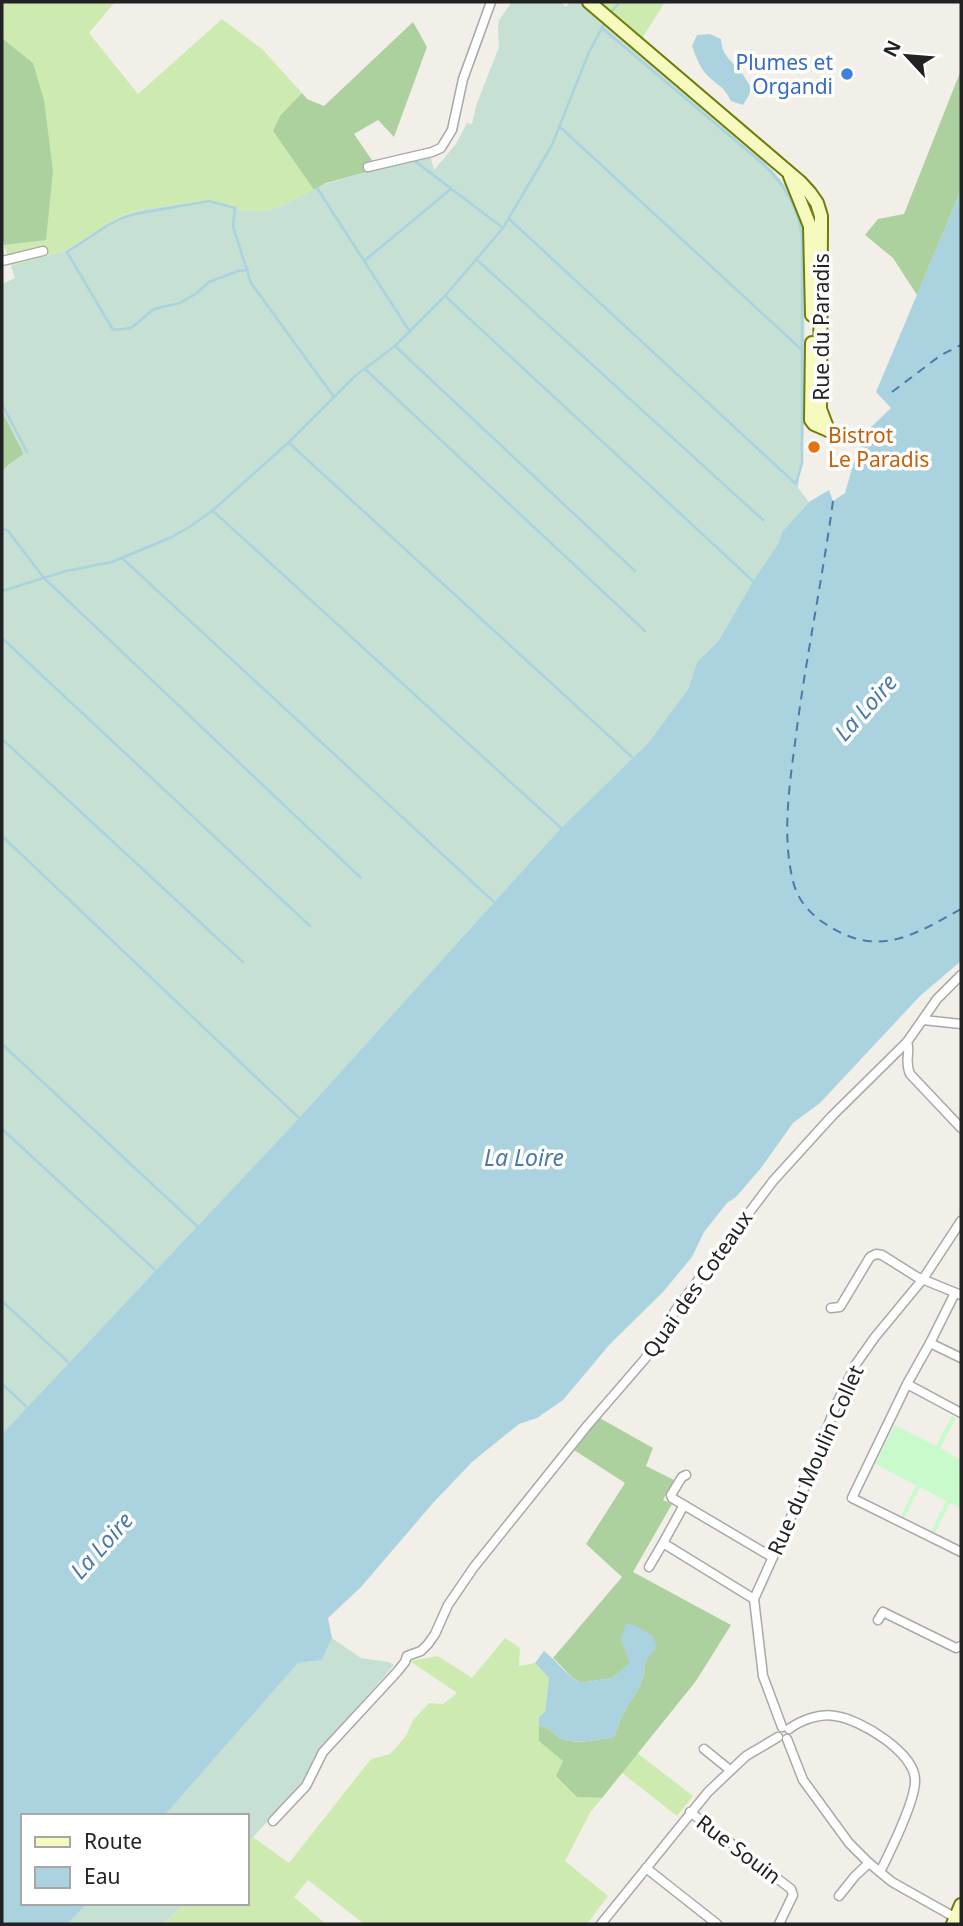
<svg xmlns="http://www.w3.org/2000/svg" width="963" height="1926" font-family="'Noto Sans',sans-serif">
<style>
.grass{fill:#cdebb0}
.forest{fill:#add19e}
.wetland{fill:#c6e0d4}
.park{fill:#c8facc}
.water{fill:#aad3df}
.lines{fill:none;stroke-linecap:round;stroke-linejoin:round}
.stream{stroke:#aad3df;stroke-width:2.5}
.ferry{stroke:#4a7aab;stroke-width:2;stroke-dasharray:9 7;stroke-linecap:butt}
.minor-casing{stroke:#a9a9a9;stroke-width:11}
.secondary-casing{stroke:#707d05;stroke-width:16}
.minor{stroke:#fff;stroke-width:8}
.secondary{stroke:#f7fabf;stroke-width:12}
.shop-dot{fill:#3f7fe0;stroke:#fff;stroke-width:2.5}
.food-dot{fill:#e8710a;stroke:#fff;stroke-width:2.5}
.labels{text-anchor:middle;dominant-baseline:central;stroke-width:7;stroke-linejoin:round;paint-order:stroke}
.shop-label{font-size:21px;fill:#366cbe;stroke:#fff;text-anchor:end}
.street-label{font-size:21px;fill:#222;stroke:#fff}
.food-label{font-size:21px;fill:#c56008;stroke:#fff;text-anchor:start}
.water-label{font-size:23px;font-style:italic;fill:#4a7aab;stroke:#fff}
</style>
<rect width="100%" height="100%" fill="#f2efe9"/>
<g class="grass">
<path d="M2 2H115L89 33 138 94 222 19 262 49 302 93 281 116 273 131 314 190 281 206 264 211H245L209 200 145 209 123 215 64 251 11 266 4 245 46 239 33 63 2 38Z"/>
<path d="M583 2H665L634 51 607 29Z"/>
<path d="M505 1638 520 1648 519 1666 535 1663 549 1678 545 1712 577 1797 602 1798 590 1813 565 1861 608 1896 587 1924H364L308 1880 294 1897 326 1924H164L185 1903H247V1844L253 1837 289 1863 371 1759 390 1754 406 1736 413 1720 429 1703 443 1704 457 1693 410 1661 438 1656 472 1678Z"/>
<path d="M637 1753 693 1796 677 1816 621 1772Z"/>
</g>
<g class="forest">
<path d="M413 22 427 47 394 137 378 120 354 134 378 169 326 183 314 190 273 131 280 116 302 93 307 99 324 106Z"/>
<path d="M2 38 33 63 44 100 53 171 46 240 4 245 2 234Z"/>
<path d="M961 70V190L917 295 893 258 865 235 878 219 904 214Z"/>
<path d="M2 411 24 454 10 464 2 471Z"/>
<path d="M598 1417 653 1448 646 1466 674 1480 663 1500 672 1504 633 1572 731 1625 696 1681 602 1798 577 1797 556 1776 563 1761 539 1741V1726C552 1728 553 1735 563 1739 579 1745 599 1739 614 1737 621 1714 628 1706 639 1687 648 1671 639 1665 656 1647L621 1639 631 1663 612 1678 580 1683C569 1676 563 1667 553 1658L622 1577 586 1544 625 1483 574 1450Z"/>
</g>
<g class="wetland">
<path d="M512 2H561L566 7 570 2H583L610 23 608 29 761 157 787 187 796 202 805 235 804 432 798 488 809 502 782 532 778 544 753 581 719 640 697 662 688 689 649 742 561 828 299 1118 2 1434V471L24 454 2 411V284L15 278 11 266 64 251 124 215 145 209 209 200 245 211H264L281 206 325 184 430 154 434 170 456 144 467 123 472 124 476 106 499 47 498 29 499 20Z"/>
<path d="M332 1638 361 1658 389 1662 394 1665 323 1747 298 1788 247 1844V1816H164L298 1663 322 1660Z"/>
<path d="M87 1903H185L164 1924H68Z"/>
</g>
<path class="park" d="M952 1416 956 1418 940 1448 961 1460V1508L950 1503 935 1533 931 1532 946 1501 920 1487 904 1518 901 1516 916 1485 875 1464 895 1425 936 1446Z"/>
<g class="water">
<path d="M710 34 721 39C722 56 731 60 741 72 745 77 747 82 751 87L749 95 743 105 731 101C723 85 719 87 708 76 700 69 696 56 692 46L697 35Z"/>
<path d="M961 190V961L920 996 820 1103 793 1123 761 1168 736 1197 727 1203 704 1232 692 1257 663 1292 610 1344 563 1400 537 1418 519 1424 472 1462 433 1503 361 1587 328 1618 332 1638 322 1660 298 1663 164 1816H23V1903H87L68 1924H2V1434L299 1118 561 828 649 742 688 689 697 662 719 640 753 581 778 544 782 532 809 502 829 490 833 501 845 493 853 465 865 433 891 408 876 392Z"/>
<path d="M626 1623 638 1627 653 1636 657 1647C639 1665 648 1671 639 1687 628 1706 621 1714 614 1737 599 1739 579 1745 563 1739 553 1735 552 1728 539 1726V1717L545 1712 549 1678 535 1663 544 1651C557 1661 566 1675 580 1683L612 1678 630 1663 621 1639Z"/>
</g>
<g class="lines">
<g class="stream">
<path d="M610 13 620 2"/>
<path d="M560 127 802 350"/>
<path d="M416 162 503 228"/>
<path d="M317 188 410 332"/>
<path d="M509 219 796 484 802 463V239C799 208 785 185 762 163L602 28"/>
<path d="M476 259 763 520"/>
<path d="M364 261 451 189"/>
<path d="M248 270 238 271 209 282 197 293 180 303 154 309 131 328 113 330 67 252 108 225 122 218 135 214 209 201 235 208 233 226 251 283 334 397"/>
<path d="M445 296 753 581"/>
<path d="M395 346 635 571"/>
<path d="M366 370 645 631"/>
<path d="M2 404 27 452"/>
<path d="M289 443 632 757"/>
<path d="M212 510 561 828"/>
<path d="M2 528 8 531 44 578 361 878"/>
<path d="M122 558 494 902"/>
<path d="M2 591 66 571 112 562 172 537 191 526 212 511 288 443 355 376 395 346 445 296 503 228 552 145 589 52 605 22"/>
<path d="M2 638 310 926"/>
<path d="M2 739 243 962"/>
<path d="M2 836 299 1118"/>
<path d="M2 1044 197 1226"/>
<path d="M2 1129 155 1270"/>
<path d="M2 1301 68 1362"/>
<path d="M2 1384 26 1406"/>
</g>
<g class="ferry">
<path d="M892 392 941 355 961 345"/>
<path d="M833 501C822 582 805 662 795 743 789 788 782 837 793 881 797 899 809 913 824 923 877 959 912 936 961 909"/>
</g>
<g class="minor-casing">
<g id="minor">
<path d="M368 167 432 152 441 148 452 130 463 79 491 2"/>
<path d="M2 261 43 251"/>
<path d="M923 1020 961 1024"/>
<path d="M907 1042C911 1052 904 1060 910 1074L961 1128"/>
<path d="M955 1293 930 1343 907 1384 852 1498 961 1552"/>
<path d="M831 1308 840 1307 870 1257 876 1254 882 1255 917 1277 961 1295"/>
<path d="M930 1343 961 1358"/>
<path d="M907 1384 961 1413"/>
<path d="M686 1475 682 1477 671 1495 672 1498 772 1557"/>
<path d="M684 1505 663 1543 754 1599"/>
<path d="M649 1567 663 1543"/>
<path d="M878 1620 883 1612 956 1648 961 1646"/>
<path d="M782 1727 763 1676 754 1599 806 1484 836 1405 856 1364 875 1337 923 1279 961 1221"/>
<path d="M789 1729C801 1720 820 1713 835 1716 860 1719 916 1753 915 1781 915 1802 890 1852 880 1872"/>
<path d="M787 1739 803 1780 849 1843 869 1863 892 1882 956 1918"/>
<path d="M704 1749 730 1770"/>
<path d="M690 1812 791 1889 793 1895 779 1924"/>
<path d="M273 1821 306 1786 323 1752 397 1672 405 1662 407 1656 421 1651 428 1644 435 1634 448 1605 474 1567 587 1426 644 1360 663 1335 675 1311 773 1181 832 1116 907 1042 937 999 961 975"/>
<path d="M646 1868 717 1924"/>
<path d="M839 1896 855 1876 869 1863"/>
<path d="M601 1924 708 1792 746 1756 778 1737"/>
</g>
</g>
<g class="secondary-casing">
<g id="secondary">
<path d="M589 2 800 182 810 193 817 203 821 216V227L820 409 828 430"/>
<path d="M790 176 810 226 812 315"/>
<path d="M812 343 811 420 814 424 828 430"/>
<path d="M953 1924 961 1905"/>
</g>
</g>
<use href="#minor" class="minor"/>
<use href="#secondary" class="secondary"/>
</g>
<circle class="shop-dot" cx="847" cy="74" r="7"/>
<circle class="food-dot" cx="814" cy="447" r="7"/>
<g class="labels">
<g class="shop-label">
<text x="833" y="62">Plumes et<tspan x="833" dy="24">Organdi</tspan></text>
</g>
<g class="street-label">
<text transform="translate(821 327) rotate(-90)">Rue du Paradis</text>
<text transform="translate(697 1284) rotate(-55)">Quai des Coteaux</text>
<text transform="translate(815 1460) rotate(-66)">Rue du Moulin Collet</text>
<text transform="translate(739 1849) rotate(37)">Rue Souin</text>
</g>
<g class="food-label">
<text x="828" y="435">Bistrot<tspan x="828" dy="24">Le Paradis</tspan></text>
</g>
<g class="water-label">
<text transform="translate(865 707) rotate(-48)">La Loire</text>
<text x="524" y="1157">La Loire</text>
<text transform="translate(101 1545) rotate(-48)">La Loire</text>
</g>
</g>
<rect width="963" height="1926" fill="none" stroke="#222222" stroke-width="7"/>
<rect x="21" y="1814" width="228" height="91" fill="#ffffff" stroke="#a7a7a7" stroke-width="2"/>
<rect x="35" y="1837" width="35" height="10" fill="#f7fabf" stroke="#a7a7a7" stroke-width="2"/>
<text x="84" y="1849" font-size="21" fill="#222222">Route</text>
<rect x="35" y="1867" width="35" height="21" fill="#aad3df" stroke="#a7a7a7" stroke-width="2"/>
<text x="84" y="1884" font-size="21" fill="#222222">Eau</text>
<g transform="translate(907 56) rotate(296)" stroke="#ffffff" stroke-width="5" paint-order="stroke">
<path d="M0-5L12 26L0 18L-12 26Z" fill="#222222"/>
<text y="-10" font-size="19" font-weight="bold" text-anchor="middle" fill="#222222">N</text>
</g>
</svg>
